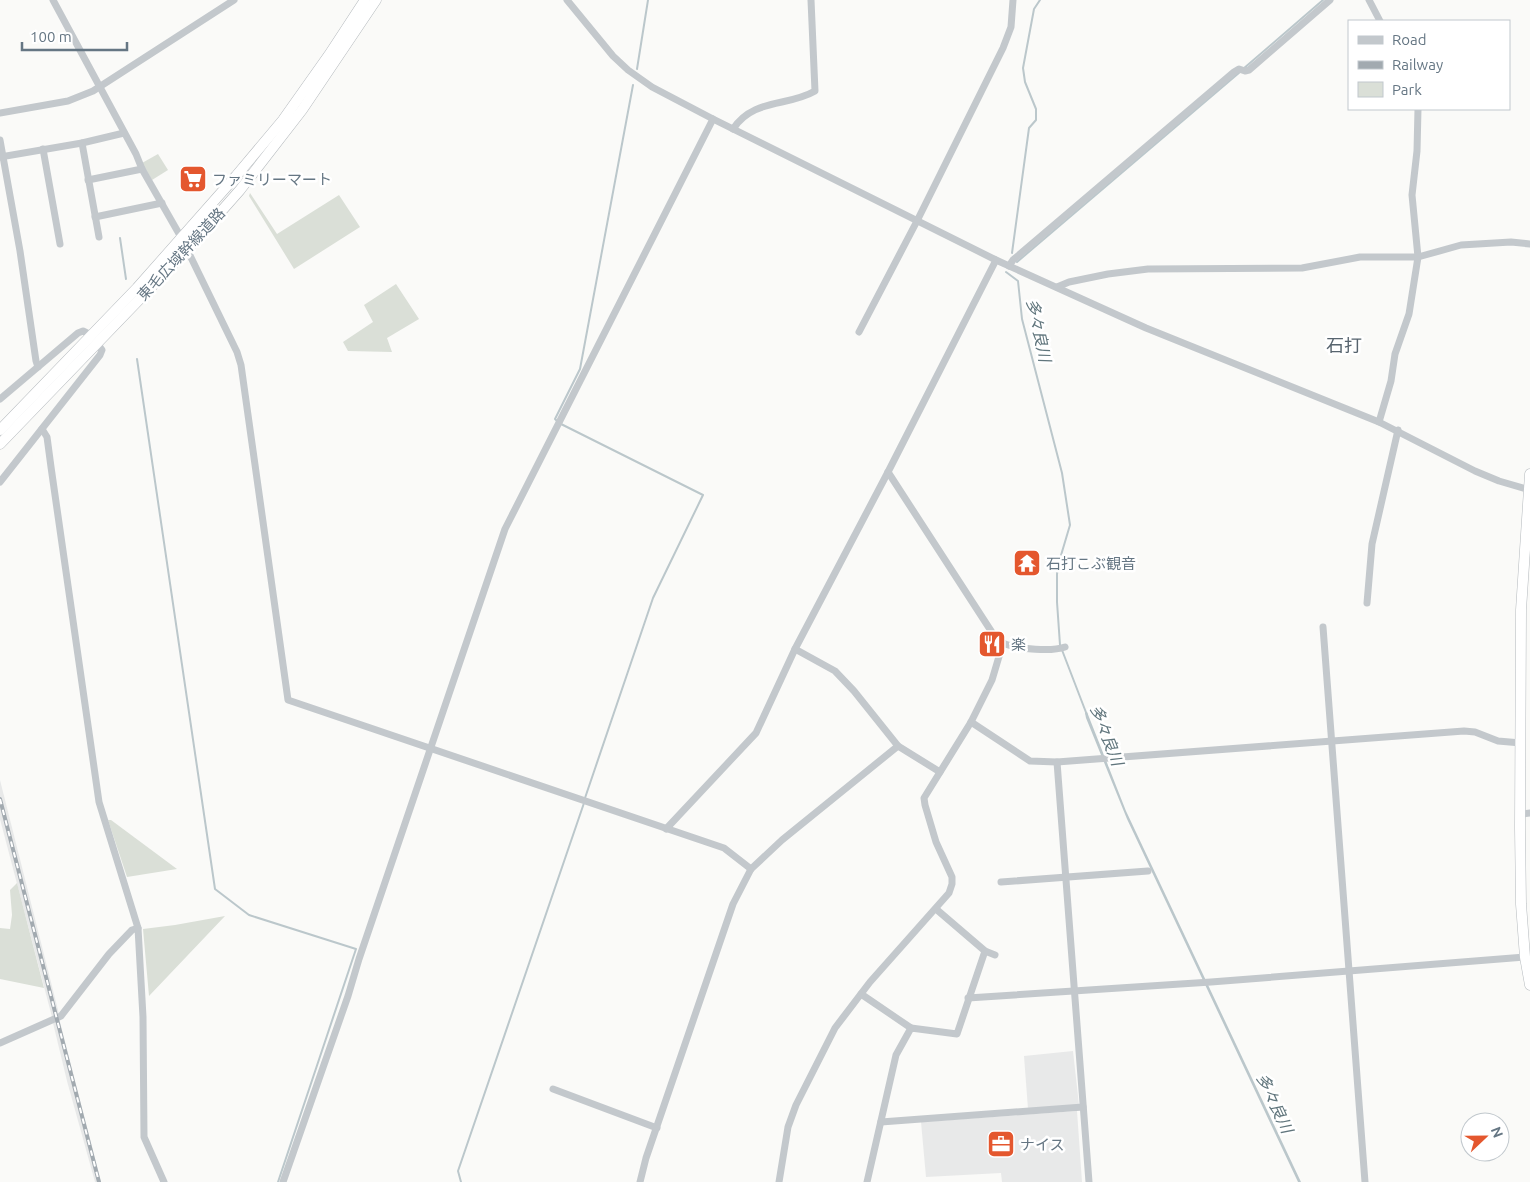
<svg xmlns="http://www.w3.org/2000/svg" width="1530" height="1182" font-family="Ubuntu,'Noto Sans JP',sans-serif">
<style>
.built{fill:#e8e9e9}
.green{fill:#dadfd7}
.water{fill:#bbc7cb}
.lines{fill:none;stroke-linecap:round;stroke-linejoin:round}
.stream{stroke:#bbc7cb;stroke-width:2}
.highway-casing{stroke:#b4b9bd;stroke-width:11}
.minor{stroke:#c3c8cc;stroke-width:7}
.highway{stroke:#fff;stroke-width:10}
.rail-casing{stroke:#a2aab0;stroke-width:4}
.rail{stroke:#fff;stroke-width:2;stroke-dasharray:5.5;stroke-linecap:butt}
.labels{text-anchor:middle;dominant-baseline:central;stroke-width:5;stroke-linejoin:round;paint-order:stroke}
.poi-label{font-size:15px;fill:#657683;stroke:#fff;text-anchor:start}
.street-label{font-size:15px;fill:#657683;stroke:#fff}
.water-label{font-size:16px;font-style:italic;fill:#60757c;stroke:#fff}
.quarter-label{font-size:18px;fill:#57646e;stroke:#fff}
</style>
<rect width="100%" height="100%" fill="#fafaf8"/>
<g class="built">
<path d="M0 780 59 1014 52 1017 0 819Z"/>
<path d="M58 1021 60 1022 101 1182H95L67 1081 53 1023Z"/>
<path d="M1073 1051 1079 1105 1028 1109 1024 1056Z"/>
<path d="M1077 1111 1082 1182H1002L1001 1173 926 1177 921 1122Z"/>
</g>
<g class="green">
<path d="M158 154 168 170 152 180 142 163Z"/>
<path d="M250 193 277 234 339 195 360 227 294 269 249 196Z"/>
<path d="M396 284 419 319 387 338 392 352 348 351 343 342 373 322 364 305Z"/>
<path d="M108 820H111L177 869 127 877Z"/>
<path d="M17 883 44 988 0 979V928L10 929 12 915 10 890Z"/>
<path d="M225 916 149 996 143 929 175 925Z"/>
</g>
<path class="water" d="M1087 712 1126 811 1301 1182H1298L1127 819 1086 718 1085 713Z"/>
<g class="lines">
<g class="stream">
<path d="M637 69 648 0"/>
<path d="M1243 69 1323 0"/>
<path d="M120 238 126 279"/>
<path d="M1012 253 1029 128 1036 120V109L1025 82 1023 68 1034 9 1040 0"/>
<path d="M1017 262 1240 72"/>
<path d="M1006 272 1018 281 1022 319 1062 473 1070 525 1059 562 1057 574V602L1060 645"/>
<path d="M137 359 215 889 249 915 356 949 278 1182"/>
<path d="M557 421 555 419 580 369 633 85"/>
<path d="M561 424 703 495 653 598 585 798"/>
<path d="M1062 650 1087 715"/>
<path d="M461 1182 458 1171 584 803"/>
</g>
<g class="highway-casing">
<g id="highway">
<path d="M0 430 137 288 236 176 283 120 329 55 365 0"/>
<path d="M0 444 187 250 240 190 302 110 376 0"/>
<path d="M1530 474 1521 610 1520 828 1521 904 1525 957 1530 985"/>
</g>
</g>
<g class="minor">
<path d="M53 0 136 154 142 169 182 239 237 352 241 365 288 700 724 848 751 869"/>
<path d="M567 0 613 56 628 70 652 87 713 119 996 260 1146 328 1379 422 1475 471 1499 481 1530 490"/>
<path d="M1369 0 1380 21"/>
<path d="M0 113 68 101 93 91 234 0"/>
<path d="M733 129C753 98 788 107 815 91L811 0"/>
<path d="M0 140 20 251 36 361 38 367"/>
<path d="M82 143 99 237"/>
<path d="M43 149 60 244"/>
<path d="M0 157 82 143 124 133"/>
<path d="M88 180 142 169"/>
<path d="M95 217 162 203"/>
<path d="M1009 266 1013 260 1234 72 1239 69 1245 71 1249 70 1330 0"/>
<path d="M1057 287 1069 282 1108 274 1148 269 1302 268 1360 257H1418L1461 245 1511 242 1530 244"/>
<path d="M859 332 917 221 1003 48 1011 27 1013 0"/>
<path d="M0 399 78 333 83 331 91 335"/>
<path d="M1379 422 1391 381 1395 354 1409 314 1418 257 1412 195 1417 151 1418 109"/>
<path d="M42 429 47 437 51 467 99 802 138 928 143 1017 144 1137 164 1182"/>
<path d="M888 472 995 637C998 639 1001 642 1005 644 1020 649 1051 652 1065 647"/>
<path d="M0 482 100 355 102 350 97 343"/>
<path d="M1367 603 1372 544 1398 430"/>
<path d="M1323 627 1365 1182"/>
<path d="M795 649 835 671 854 691 898 746 940 772"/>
<path d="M971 722 1030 761 1057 762 1464 731 1475 732 1498 741 1521 743"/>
<path d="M1057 762 1089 1182"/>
<path d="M1521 814 1530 813"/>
<path d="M666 829 756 733 795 649 888 472 996 260"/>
<path d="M1001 882 1148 871"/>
<path d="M936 909 985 951 995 955"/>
<path d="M861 994 911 1028"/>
<path d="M968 998 1211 982 1525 957"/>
<path d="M0 1043 61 1016 109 954 132 930 138 928"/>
<path d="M553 1089 657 1128"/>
<path d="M881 1122 1083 1107"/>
<path d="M283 1182 348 996 359 959 505 529 713 119"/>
<path d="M640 1182 646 1158 733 904 751 869 782 840 898 746"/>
<path d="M779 1182 788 1127 796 1105 835 1028 870 982 949 893 952 884V877L936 842 925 805 924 798 971 722 992 680 1003 643"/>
<path d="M867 1182 896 1055 911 1028 957 1034 985 951"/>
</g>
<use href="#highway" class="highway"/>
<g class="rail-casing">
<path id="rail" d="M0 799 99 1182"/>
</g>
<use href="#rail" class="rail"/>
</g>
<defs>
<g id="supermarket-square" transform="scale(1.4375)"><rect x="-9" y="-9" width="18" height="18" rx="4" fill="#e4572e" stroke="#fff"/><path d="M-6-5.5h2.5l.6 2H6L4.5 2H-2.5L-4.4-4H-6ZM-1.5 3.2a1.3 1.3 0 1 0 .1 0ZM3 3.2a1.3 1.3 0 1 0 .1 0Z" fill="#fff"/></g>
<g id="temple-square" transform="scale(1.4375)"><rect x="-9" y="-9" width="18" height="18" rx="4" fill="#e4572e" stroke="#fff"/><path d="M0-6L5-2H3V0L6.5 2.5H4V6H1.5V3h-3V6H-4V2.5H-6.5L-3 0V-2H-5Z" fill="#fff"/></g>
<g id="restaurant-square" transform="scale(1.4375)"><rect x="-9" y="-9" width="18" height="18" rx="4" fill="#e4572e" stroke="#fff"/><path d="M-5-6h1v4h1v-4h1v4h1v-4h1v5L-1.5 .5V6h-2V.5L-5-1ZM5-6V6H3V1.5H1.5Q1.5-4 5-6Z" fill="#fff"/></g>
<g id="office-square" transform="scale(1.4375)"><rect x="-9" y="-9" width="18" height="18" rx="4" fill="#e4572e" stroke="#fff"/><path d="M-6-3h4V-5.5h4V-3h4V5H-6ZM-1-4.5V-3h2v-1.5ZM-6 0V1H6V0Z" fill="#fff"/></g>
</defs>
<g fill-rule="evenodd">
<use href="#supermarket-square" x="193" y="179"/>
<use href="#temple-square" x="1027" y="563"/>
<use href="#restaurant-square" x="992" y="644"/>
<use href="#office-square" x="1001" y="1144"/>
</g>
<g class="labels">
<g class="poi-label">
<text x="212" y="179">ファミリーマート</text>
<text x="1046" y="563">石打こぶ観音</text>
<text x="1011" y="644">楽</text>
<text x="1020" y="1144">ナイス</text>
</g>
<g class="street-label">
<text transform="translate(181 254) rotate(-47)">東毛広域幹線道路</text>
</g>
<g class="water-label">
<text transform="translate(1039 330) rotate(78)">多々良川</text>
<text transform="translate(1107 735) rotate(69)">多々良川</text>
<text transform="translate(1275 1103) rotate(65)">多々良川</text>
</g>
<g class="quarter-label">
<text x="1344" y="345">石打</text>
</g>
</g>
<rect x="1348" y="20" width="162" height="90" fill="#ffffff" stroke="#c1c8cd"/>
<rect x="1358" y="36" width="25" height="8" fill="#c3c8cc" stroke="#c1c8cd"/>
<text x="1392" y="45" font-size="15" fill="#657683">Road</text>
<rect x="1358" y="61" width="25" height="8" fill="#a2aab0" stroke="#c1c8cd"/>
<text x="1392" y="70" font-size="15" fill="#657683">Railway</text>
<rect x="1358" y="82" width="25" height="15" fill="#dadfd7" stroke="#c1c8cd"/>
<text x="1392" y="95" font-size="15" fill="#657683">Park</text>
<g transform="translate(1485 1137) rotate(68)"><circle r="24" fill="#ffffff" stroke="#c1c8cd"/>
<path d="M0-4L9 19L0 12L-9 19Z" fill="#e4572e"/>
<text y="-8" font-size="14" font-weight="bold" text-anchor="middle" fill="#657683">N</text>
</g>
<path d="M22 42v8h105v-8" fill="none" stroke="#657683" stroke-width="2.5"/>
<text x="30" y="42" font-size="15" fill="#657683" stroke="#ffffff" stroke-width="4" paint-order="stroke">100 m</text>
</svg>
